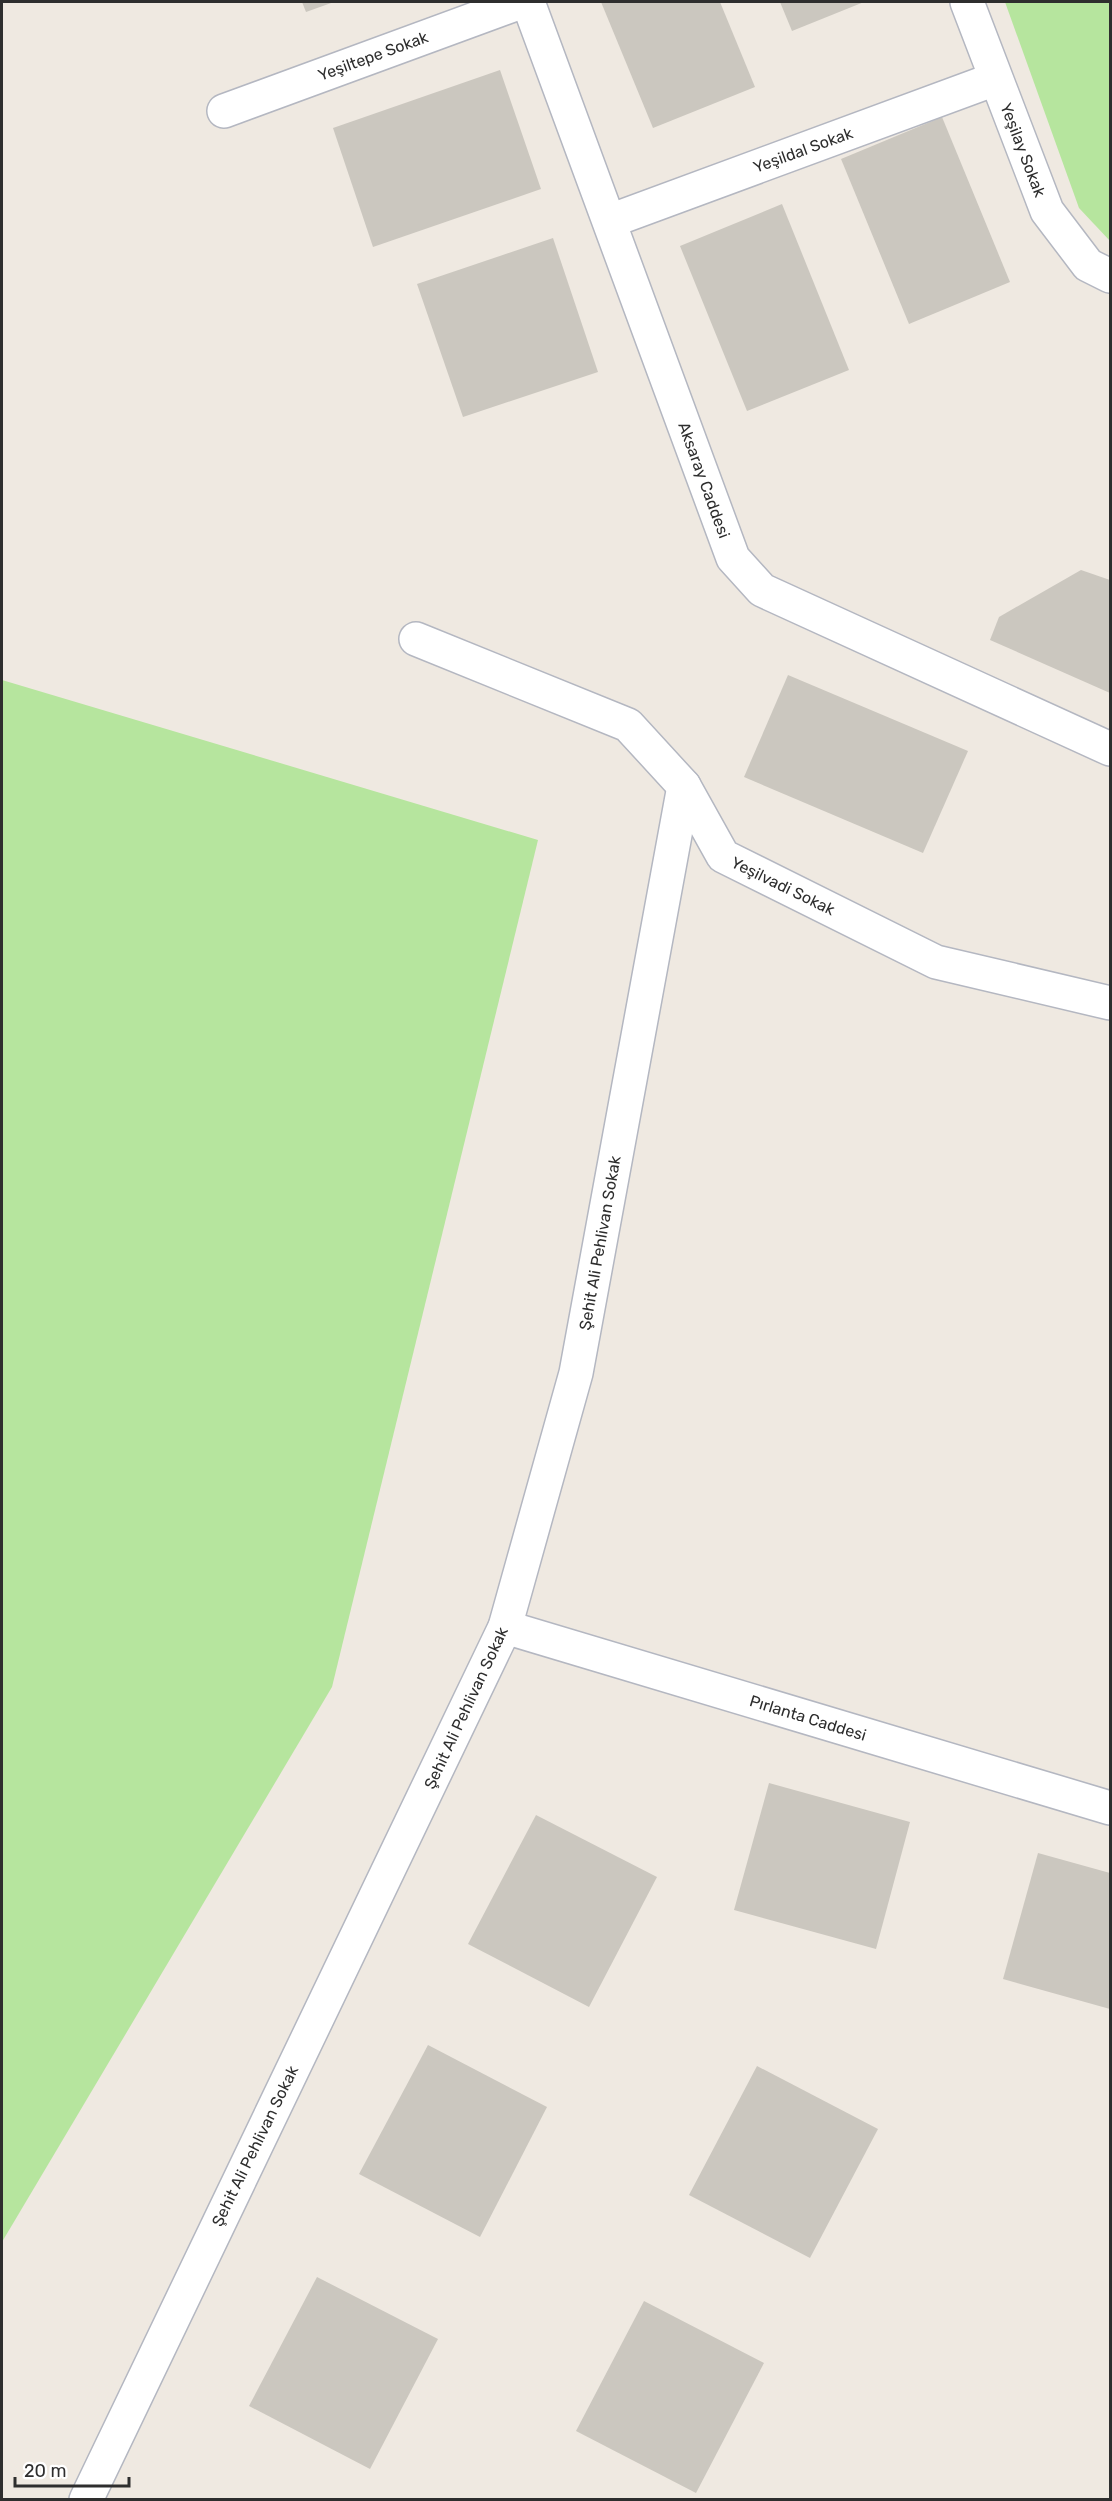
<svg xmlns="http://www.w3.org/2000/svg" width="1112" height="2501" font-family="Rubik,sans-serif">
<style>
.green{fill:#b6e59e}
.building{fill:#cbc7bf}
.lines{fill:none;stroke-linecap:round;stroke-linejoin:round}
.minor-casing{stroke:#b4b7c1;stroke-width:36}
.minor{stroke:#fff;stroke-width:33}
.labels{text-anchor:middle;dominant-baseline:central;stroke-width:4.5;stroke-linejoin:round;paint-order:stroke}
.street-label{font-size:16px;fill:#2e2e2e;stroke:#fff}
</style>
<rect width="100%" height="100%" fill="#efe9e1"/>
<g class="green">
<path d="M1005 2H1110V241L1079 208Z"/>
<path d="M2 680 538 840 332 1687 2 2242Z"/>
</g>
<g class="building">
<path d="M302 2H334L306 12Z"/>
<path d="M601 2H720L755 87 653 128Z"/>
<path d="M780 2H864L792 31Z"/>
<path d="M500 70 541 189 373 247 333 128Z"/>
<path d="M942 117 1010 282 909 324 841 159Z"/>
<path d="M782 204 849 370 747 411 680 246Z"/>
<path d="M553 238 598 372 463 417 417 284Z"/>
<path d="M1081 570 1110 580V693L990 640 999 617Z"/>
<path d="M788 675 968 751 923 853 744 777Z"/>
<path d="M769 1783 910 1822 876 1949 734 1910Z"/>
<path d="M536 1815 657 1877 589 2007 468 1944Z"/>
<path d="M1038 1853 1110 1873V2009L1003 1979Z"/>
<path d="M428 2045 547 2107 480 2237 359 2174Z"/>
<path d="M757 2066 878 2129 810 2258 689 2195Z"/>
<path d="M317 2277 438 2339 370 2469 249 2406Z"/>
<path d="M644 2301 764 2363 696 2493 576 2431Z"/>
</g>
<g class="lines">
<g class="minor-casing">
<g id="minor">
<path d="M528 2 733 558 762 590 1110 749"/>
<path d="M967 2 1047 211 1088 265 1110 276"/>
<path d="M224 111 521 2"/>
<path d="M610 221 995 79"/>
<path d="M416 639 628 725 684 786 723 856 936 962 1110 1003"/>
<path d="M505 1627 1110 1808"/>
<path d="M86 2500 505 1627 576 1373 684 786"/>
</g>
</g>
<use href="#minor" class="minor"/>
</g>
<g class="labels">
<g class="street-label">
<text transform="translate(373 56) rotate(-20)">Yeşiltepe Sokak</text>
<text transform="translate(803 150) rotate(-20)">Yeşildal Sokak</text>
<text transform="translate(1023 150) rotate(69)">Yeşilay Sokak</text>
<text transform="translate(704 480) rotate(70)">Aksaray Caddesi</text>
<text transform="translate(783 886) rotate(26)">Yeşilvadi Sokak</text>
<text transform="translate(600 1243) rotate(-80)">Şehit Ali Pehlivan Sokak</text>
<text transform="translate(466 1708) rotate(-65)">Şehit Ali Pehlivan Sokak</text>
<text transform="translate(808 1718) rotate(17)">Pırlanta Caddesi</text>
<text transform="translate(255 2146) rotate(-64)">Şehit Ali Pehlivan Sokak</text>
</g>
</g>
<rect width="1112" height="2501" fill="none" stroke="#2e2e2e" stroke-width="6"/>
<path d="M15 2477v9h114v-9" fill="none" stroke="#2e2e2e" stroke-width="3"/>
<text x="24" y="2477" font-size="18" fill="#2e2e2e" stroke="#ffffff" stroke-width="4.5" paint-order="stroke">20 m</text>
</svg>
